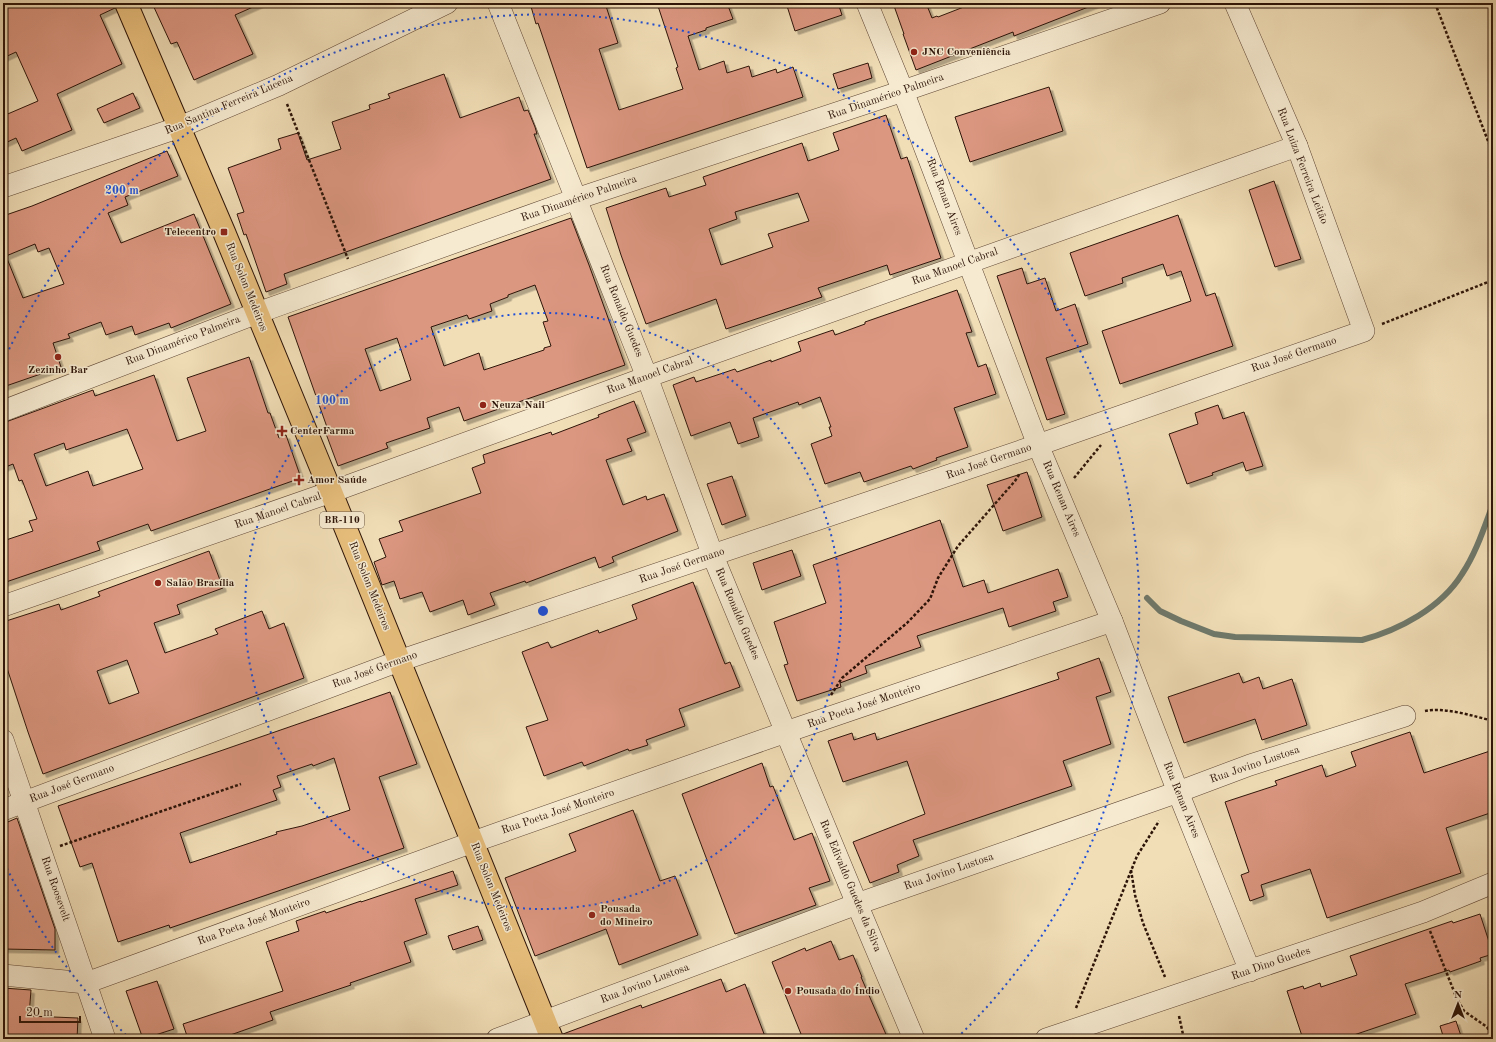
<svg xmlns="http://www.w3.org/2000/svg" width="1496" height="1042" font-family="'Old Standard TT',serif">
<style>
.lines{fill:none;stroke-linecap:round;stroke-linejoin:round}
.stream{stroke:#6f796b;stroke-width:6}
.building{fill:#dc9781;stroke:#2d1408;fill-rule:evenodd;filter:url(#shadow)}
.minor-casing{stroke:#5e4634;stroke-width:22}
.primary-casing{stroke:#2d1408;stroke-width:24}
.path{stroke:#2d1408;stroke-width:2.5;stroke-dasharray:3 2;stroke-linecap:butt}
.minor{stroke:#f6ead0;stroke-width:21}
.primary{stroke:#e8bf7c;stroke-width:22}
.ring{fill:none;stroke:#1d4ed8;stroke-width:2;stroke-dasharray:2 4}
.poi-dot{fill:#8f2418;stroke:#f6ead0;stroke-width:1.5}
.labels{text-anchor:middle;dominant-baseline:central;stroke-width:3;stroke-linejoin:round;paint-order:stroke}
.shield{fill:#f6ead0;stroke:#695444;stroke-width:1}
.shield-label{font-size:10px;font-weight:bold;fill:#2d1408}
.poi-label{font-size:11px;font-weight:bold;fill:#2d1408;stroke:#f6ead0;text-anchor:start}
.street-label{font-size:11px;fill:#2d1408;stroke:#f6ead0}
.centre{fill:#1d4ed8;stroke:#f6ead0;stroke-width:2}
.ring-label{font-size:12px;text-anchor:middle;font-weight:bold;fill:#1d4ed8;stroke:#f6ead0;stroke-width:3;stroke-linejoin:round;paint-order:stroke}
</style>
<defs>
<filter id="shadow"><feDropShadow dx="3.5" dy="3.5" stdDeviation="0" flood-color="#0004"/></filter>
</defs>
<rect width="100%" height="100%" fill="#f1deb7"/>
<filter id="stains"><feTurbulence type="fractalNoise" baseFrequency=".005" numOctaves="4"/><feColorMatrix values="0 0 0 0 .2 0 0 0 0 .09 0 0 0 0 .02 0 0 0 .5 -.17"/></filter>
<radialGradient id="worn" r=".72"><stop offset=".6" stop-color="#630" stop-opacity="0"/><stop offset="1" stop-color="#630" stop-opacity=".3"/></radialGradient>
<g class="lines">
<path class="stream" d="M1147 598 1160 611 1181 621 1214 634 1235 637 1362 640C1399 630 1441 608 1462 574 1476 553 1484 528 1493 504"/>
</g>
<g class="building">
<path d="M3 3H114L115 8 100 15 122 64 57 94 72 130 22 151 16 138 3 144V116L38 101 16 52 3 58Z"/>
<path d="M152 3H262L235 15 253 54 194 80 177 42 171 44Z"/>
<path d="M530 3H605L618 43 599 49 619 110 683 89 676 68 678 67 657 3H727L733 19 706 28V30L688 36 699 70 724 61 727 73 749 66 752 77 776 69 777 73 793 67 803 97 587 168 538 23 536 24Z"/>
<path d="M797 3H838L842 15 795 31 787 6Z"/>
<path d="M893 3H926L932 18 937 16 938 17 974 3H1096V4L1014 36 1013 32 916 70 903 34H904Z"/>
<path d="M868 63 872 78 838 89 833 74Z"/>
<path d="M444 74 460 118 519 97 524 111 528 110 535 127 537 134H534L551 179 284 274 287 284 266 292 246 234 244 235 237 214 244 212 228 168 281 149 278 139 298 133 307 160 341 149 332 122 370 109 369 105 390 98 388 94Z"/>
<path d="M1049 87 1063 131 970 162 955 117Z"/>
<path d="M133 93 140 108 104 123 97 109Z"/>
<path d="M886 115 901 159 907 157 941 258 890 275 887 265 818 288 822 297 726 329 716 299 646 324 621 255 606 208 666 188 669 197 706 185 703 177 802 143 808 161 839 150 833 133ZM798 193 809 221 768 234 773 247 721 265 709 229 737 219 735 212Z"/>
<path d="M167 151 178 176 125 197 128 205 108 213 121 243 194 214 231 304 171 328 169 323 135 335 132 326 106 335 101 322 68 334 70 338 53 343 61 367 3 387V216L32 206ZM35 244 38 252 49 248 64 284 23 298 6 256Z"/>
<path d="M1274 181 1301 259 1275 267 1249 190Z"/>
<path d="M1178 215 1206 296 1215 293 1233 346 1120 384 1102 331 1191 301 1181 271 1167 276 1163 264 1122 278 1123 283 1085 296 1070 253Z"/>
<path d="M571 218 589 265 625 365 464 421 459 407 427 418 430 428 386 443 388 448 338 466 325 431 328 430 288 317ZM535 285 548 321 543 322 551 346 544 348V350L484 370 479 353 444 366 431 327 467 315 469 319 492 311 490 304 508 297V295ZM397 338 411 380 380 391 365 349Z"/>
<path d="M1022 268 1027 284 1045 278 1056 311 1075 304 1088 344 1046 358 1065 414 1047 420 997 276Z"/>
<path d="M957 290 972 332 966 333 978 367 986 364 996 394 954 408 968 447 936 458 937 460 913 469 911 466 864 482 860 472 825 484 811 444 832 436 829 427H831L820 397 799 405 798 402 753 418 759 437 738 444 730 422 691 436 673 385 694 377 696 382 735 369 737 372 771 360V362L801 351 798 342 833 330 835 335 865 324V322Z"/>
<path d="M249 357 268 413H270L279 438 286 435 301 478 151 531 148 524 97 542 100 550 3 583V541L33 531 29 521 37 519 22 480 19 481 13 464 3 468V423L93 390 95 396 154 375 177 441 206 431 187 378ZM127 429 143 469 93 486 88 471 46 486 34 454 64 443 66 450Z"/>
<path d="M634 401 646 432 627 439 632 451 606 460 623 505 646 496 647 500 664 494 678 531 612 557 614 562 599 568 595 557 526 583 525 581 490 593 495 605 468 615 463 600 430 612 422 592 400 599 394 581 382 585 374 562 386 557 379 539 403 531 399 521 481 493 472 468 485 463 483 455 551 432 552 435 599 417 598 415Z"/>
<path d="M1218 405 1223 419 1244 412 1263 466 1246 471 1243 462 1212 473 1213 475 1187 484 1169 434 1198 424 1195 413Z"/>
<path d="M1027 472 1042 517 1003 531 987 485Z"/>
<path d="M732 476 746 516 722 525 707 484Z"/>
<path d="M940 520 963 587 984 580 988 593 1058 569 1068 597 1053 602 1056 611 1009 627 1003 608 917 636 921 647 865 666 867 673 840 683 841 687 797 701 784 665 788 664 774 622 826 603 813 565Z"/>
<path d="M792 550 801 576 762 590 753 563Z"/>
<path d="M209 551 223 588 177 605 180 614 154 623 165 653 218 634 215 629 262 611 269 629 284 623 304 678 43 774 28 732 3 656V622L59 604 61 610 100 596 98 592ZM127 660 139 693 109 704 97 671Z"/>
<path d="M693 582 725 664 730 662 740 687 679 709 685 726 646 740 648 745 629 751 628 749 584 766 582 762 544 776 526 727 548 720 522 652 548 642 551 648 598 630 599 633 637 619 632 605Z"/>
<path d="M1099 658 1111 692 1096 697 1111 744 1063 761 1072 786 913 840 919 856 897 865 899 872 870 883 853 842 925 814 907 761 843 782 828 741 852 733 854 740 875 733 877 740 1059 679 1057 673Z"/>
<path d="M1239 673 1243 683 1259 677 1263 689 1292 679 1307 725 1262 740 1255 719 1184 743 1168 697Z"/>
<path d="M390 692 417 764 379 777 404 848 170 928 169 925 118 942 92 863 80 867 58 806 223 750ZM334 758 350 810 302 826 276 832 277 834 190 863 180 833 277 800 273 790 281 787 277 776 312 764 313 766Z"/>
<path d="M1410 732 1424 773 1493 750V812L1446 828 1461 873 1327 918 1310 869 1261 885 1264 896 1250 901 1241 875 1249 872 1225 802 1277 785 1275 781 1322 765 1326 777 1356 766 1351 752Z"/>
<path d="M762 763 770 787 773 786 794 840 812 833 830 881 809 888 816 905 735 934 682 794Z"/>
<path d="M633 810 660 881 675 876 698 935 619 965 606 929 535 956 505 878 576 851 569 834Z"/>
<path d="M17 818 55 929V950L3 949V824Z"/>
<path d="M453 871 458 885 415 899 427 934 404 942 411 962 350 983 351 985 270 1012 273 1020 219 1039H188L183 1024 283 991 266 942 299 931 296 921 325 911 326 913 361 901V902Z"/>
<path d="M1480 914 1493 954 1480 958 1481 961 1450 972 1449 970 1405 984 1416 1014 1342 1039H1303L1287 991 1303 986 1304 989 1320 983 1321 987 1357 975 1350 956 1452 921 1453 923Z"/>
<path d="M478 926 483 940 453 950 448 936Z"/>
<path d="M831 941 839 960 853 955 862 977H861L888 1039H803L772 962 805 948 806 951Z"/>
<path d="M721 979 726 992 745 984 766 1039H564L563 1034 641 1005 642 1008Z"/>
<path d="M157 981 174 1029 143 1039 126 991Z"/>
<path d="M3 988 31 990 29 1016 78 1018 77 1039H3L5 1020H3Z"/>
<path d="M1456 1021 1462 1039H1444L1440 1026Z"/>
</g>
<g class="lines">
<g class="minor-casing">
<g id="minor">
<path d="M498 3 647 377 713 556 857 904 914 1039"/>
<path d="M867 3 903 91 1038 445 1112 621 1178 792 1250 971"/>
<path d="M3 187 180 127 279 85 447 3"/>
<path d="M3 411 257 313 576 199 903 91 1160 3"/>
<path d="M3 606 331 492 647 377 1297 146"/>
<path d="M3 740 105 1039"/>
<path d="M3 810 399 661 1038 445 1364 331 1297 146 1235 3"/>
<path d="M3 975 86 983 473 842 786 732 1112 621"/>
<path d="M497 1039 857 904 1178 792 1250 765 1405 716"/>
<path d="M1046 1039 1423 912 1493 883"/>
</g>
</g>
<g class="primary-casing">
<path id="primary" d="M126 3 224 232 331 492 552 1039"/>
</g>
<g class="path">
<path d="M1435 3 1493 154"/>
<path d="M287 104 348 259"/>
<path d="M1382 324 1493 280"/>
<path d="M1074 478 1101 445"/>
<path d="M831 695 842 678 907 623 930 599 938 578 958 546 1015 481 1020 473"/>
<path d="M1425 711C1444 707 1474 716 1493 721"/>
<path d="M60 846 241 784"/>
<path d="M1131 870 1135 895 1143 923 1165 977"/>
<path d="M1430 931 1457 999 1464 1011 1487 1027 1493 1038"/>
<path d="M1076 1008 1137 856 1159 821"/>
<path d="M1179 1016 1184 1039"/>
</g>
<use href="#minor" class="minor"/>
<use href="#primary" class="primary"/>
</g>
<g class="ring">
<circle cx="543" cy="611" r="298"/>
<path d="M126 1035A595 595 0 0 1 4 862M4 360A595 595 0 1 1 960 1035"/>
</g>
<g class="poi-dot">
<circle cx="914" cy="52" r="4"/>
<rect x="220" y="228" width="8" height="8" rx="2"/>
<circle cx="58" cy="357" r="4"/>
<circle cx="483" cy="405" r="4"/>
<path d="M280 425h4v4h4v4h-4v4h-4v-4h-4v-4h4z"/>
<path d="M297 474h4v4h4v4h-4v4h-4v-4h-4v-4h4z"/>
<circle cx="158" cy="583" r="4"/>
<circle cx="592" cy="915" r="4"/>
<circle cx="788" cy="991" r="4"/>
</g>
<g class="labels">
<rect class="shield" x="320" y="512" width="44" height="16" rx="3"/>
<g class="shield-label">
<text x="342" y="520">BR-110</text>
</g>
<g class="poi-label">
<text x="922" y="52">JNC Conveniência</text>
<text x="216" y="232" text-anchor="end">Telecentro</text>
<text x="58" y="370" text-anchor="middle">Zezinho Bar</text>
<text x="491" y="405">Neuza Nail</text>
<text x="290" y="431">CenterFarma</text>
<text x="307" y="480">Amor Saúde</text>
<text x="166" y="583">Salão Brasília</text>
<text x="600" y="909">Pousada<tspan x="600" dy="13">do Mineiro</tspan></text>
<text x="796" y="991">Pousada do Índio</text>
</g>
<g class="street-label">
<text transform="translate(886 97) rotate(-19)">Rua Dinamérico Palmeira</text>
<text transform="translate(229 105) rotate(-23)">Rua Santina Ferreira Lucena</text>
<text transform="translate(1302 166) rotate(69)">Rua Luiza Ferreira Leitão</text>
<text transform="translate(944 197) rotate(69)">Rua Renan Aires</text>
<text transform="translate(579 199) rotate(-19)">Rua Dinamérico Palmeira</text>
<text transform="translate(955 267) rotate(-20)">Rua Manoel Cabral</text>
<text transform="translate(246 287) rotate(68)">Rua Solon Medeiros</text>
<text transform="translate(621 311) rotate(68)">Rua Ronaldo Guedes</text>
<text transform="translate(183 341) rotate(-21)">Rua Dinamérico Palmeira</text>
<text transform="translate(1294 355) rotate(-19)">Rua José Germano</text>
<text transform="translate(650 376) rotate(-20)">Rua Manoel Cabral</text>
<text transform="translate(989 462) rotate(-19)">Rua José Germano</text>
<text transform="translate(1061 499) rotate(67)">Rua Renan Aires</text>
<text transform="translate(278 511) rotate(-19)">Rua Manoel Cabral</text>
<text transform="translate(682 566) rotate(-19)">Rua José Germano</text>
<text transform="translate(369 586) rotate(68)">Rua Solon Medeiros</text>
<text transform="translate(737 614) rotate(67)">Rua Ronaldo Guedes</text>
<text transform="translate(375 670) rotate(-20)">Rua José Germano</text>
<text transform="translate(864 706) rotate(-19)">Rua Poeta José Monteiro</text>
<text transform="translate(1255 765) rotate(-19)">Rua Jovino Lustosa</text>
<text transform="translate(72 784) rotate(-21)">Rua José Germano</text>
<text transform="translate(1181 800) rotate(68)">Rua Renan Aires</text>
<text transform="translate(558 812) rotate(-19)">Rua Poeta José Monteiro</text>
<text transform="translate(949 872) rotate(-19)">Rua Jovino Lustosa</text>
<text transform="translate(850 886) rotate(67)">Rua Edivaldo Guedes da Silva</text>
<text transform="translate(491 887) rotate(68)">Rua Solon Medeiros</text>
<text transform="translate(55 889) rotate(71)">Rua Roosevelt</text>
<text transform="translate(254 922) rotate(-20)">Rua Poeta José Monteiro</text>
<text transform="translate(1271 964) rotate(-19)">Rua Dino Guedes</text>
<text transform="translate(645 984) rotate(-21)">Rua Jovino Lustosa</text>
</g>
</g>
<circle cx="543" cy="611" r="6" class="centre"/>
<g class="ring-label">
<text x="122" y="194">200 m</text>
<text x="332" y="404">100 m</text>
</g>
<rect width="1496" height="1042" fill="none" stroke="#f1deb7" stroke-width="16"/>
<rect x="4" y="4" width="1488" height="1034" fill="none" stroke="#2d1408" stroke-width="2"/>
<rect x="8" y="8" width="1480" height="1026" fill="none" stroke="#2d1408"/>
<g transform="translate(1458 1004)" stroke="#f6ead0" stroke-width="3" paint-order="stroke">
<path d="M0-3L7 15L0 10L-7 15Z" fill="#2d1408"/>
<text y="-6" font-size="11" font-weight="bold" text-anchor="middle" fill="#2d1408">N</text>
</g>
<path d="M20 1016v6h60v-6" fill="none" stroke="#2d1408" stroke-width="2"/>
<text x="26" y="1016" font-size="12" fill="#2d1408" stroke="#f6ead0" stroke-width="3" paint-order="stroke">20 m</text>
<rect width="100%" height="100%" filter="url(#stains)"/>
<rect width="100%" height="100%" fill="url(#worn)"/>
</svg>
